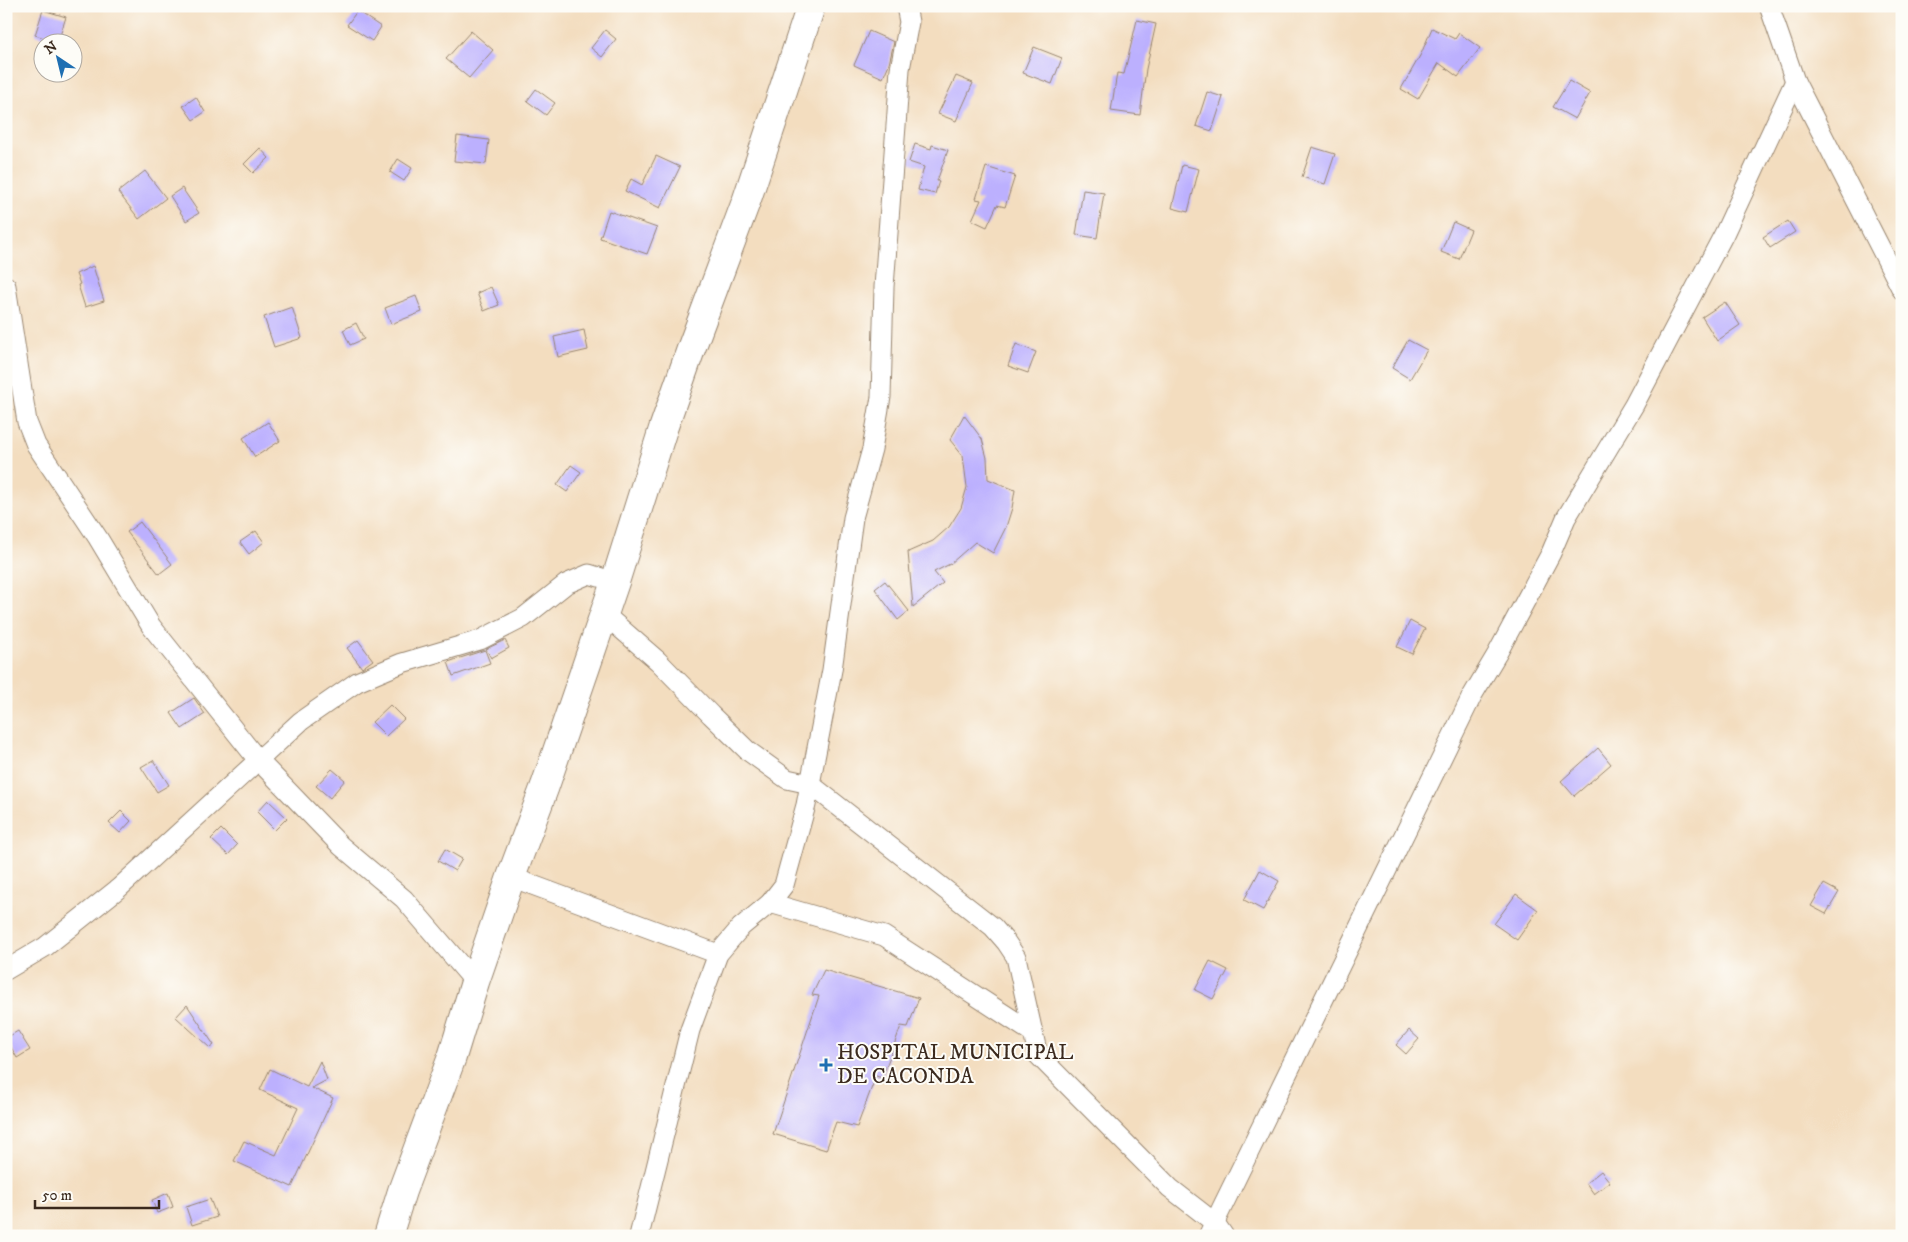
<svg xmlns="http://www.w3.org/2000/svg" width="1908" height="1242" font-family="'IM FELL DW Pica',serif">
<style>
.building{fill:#bcb0fe}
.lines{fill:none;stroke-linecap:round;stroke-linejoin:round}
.minor-casing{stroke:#97846e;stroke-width:21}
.primary-casing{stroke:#97846e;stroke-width:30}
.minor{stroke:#fff;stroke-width:19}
.primary{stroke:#fff;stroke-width:28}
.poi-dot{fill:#1f6fb2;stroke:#fdfcf7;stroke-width:2}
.labels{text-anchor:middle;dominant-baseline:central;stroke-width:4;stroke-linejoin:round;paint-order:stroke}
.poi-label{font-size:21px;fill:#3b2a1e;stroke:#fdfcf7;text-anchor:start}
</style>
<rect width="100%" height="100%" fill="#fdfcf7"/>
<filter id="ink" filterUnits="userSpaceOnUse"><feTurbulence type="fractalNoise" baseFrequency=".02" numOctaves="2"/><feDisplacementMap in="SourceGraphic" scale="10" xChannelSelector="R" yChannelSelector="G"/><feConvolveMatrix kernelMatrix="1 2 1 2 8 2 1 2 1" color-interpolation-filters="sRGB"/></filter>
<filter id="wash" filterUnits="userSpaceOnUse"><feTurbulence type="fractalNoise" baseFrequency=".0096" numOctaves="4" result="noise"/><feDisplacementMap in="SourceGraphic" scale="20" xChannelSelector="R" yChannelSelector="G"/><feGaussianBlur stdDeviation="1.12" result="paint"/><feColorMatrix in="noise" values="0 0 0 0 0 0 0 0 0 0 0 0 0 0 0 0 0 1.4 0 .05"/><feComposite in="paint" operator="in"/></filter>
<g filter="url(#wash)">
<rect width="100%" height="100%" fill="#f3ddbf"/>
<g id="blocks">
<g class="building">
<path d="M43 10 66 17 58 42 35 35Z"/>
<path d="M357 11 381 27 372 41 347 25Z"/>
<path d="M1137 20 1156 24 1146 69 1140 115 1111 111 1117 73 1124 74Z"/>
<path d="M1432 28 1455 39 1459 33 1480 48 1458 77 1439 63 1418 99 1401 89 1421 54Z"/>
<path d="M605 30 616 39 602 57 591 48Z"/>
<path d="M471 31 493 50 469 78 446 59Z"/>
<path d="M869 31 894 42 889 64 883 78 854 65Z"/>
<path d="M1034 47 1062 58 1052 84 1023 73Z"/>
<path d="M956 76 973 83 956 121 938 114Z"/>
<path d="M1569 81 1590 93 1575 119 1553 107Z"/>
<path d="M536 89 555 103 546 115 527 101Z"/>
<path d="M1207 92 1223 97 1212 131 1196 126Z"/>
<path d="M196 97 205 112 193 120 183 106Z"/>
<path d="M457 136 489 140 486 164 454 161Z"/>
<path d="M915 144 931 149 932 145 948 150 937 181H939L935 194 918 190 924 167 909 162Z"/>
<path d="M1312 147 1335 154 1325 184 1302 177Z"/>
<path d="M260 148 269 158 253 173 244 164Z"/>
<path d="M656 156 680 167 660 208 625 191 631 179 642 185Z"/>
<path d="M398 159 412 168 404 181 390 172Z"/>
<path d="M1182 165 1199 169 1188 212 1172 208Z"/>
<path d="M986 167 1015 176 1005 207 997 205 987 227 972 220 981 200 976 199Z"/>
<path d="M145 171 166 198 139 219 118 192Z"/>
<path d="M182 188 199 213 186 221 170 196Z"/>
<path d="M1083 190 1104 193 1097 238 1076 235Z"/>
<path d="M609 211 657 228 647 254 600 238Z"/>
<path d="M1788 221 1795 232 1770 248 1763 237Z"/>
<path d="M1453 222 1471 230 1459 259 1441 252Z"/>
<path d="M93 266 104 301 85 307 78 285 80 284 76 274Z"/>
<path d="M491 287 499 305 484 311 477 293Z"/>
<path d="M416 296 422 312 391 324 385 308Z"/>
<path d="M1725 302 1740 325 1717 341 1702 317Z"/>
<path d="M292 307 302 338 274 347 264 317Z"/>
<path d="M356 323 364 339 350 345 343 330Z"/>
<path d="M584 330 588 350 558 357 554 337Z"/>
<path d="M1408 340 1427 350 1410 379 1392 368Z"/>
<path d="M1016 344 1036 352 1028 373 1008 366Z"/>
<path d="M964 415 982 439 987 458 988 479 1015 490 1012 508 1006 527 993 553 975 542 950 564 934 572 943 583 913 607 908 552 933 541 949 527 961 508 967 487 963 456 950 440Z"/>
<path d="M268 422 280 441 255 457 243 438Z"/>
<path d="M571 465 581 472 567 492 557 485Z"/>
<path d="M140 522 172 564 159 574 127 532Z"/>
<path d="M256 531 264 542 249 554 240 542Z"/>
<path d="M885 581 909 611 898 620 875 589Z"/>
<path d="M1410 621 1425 629 1412 654 1397 647Z"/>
<path d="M358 640 373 660 362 668 347 648Z"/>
<path d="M505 640 509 648 491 658 486 649Z"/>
<path d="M485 650 490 663 453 676 448 662Z"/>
<path d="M194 698 205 714 182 729 171 713Z"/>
<path d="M390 705 404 719 386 736 372 722Z"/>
<path d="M1598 748 1611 764 1574 796 1561 781Z"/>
<path d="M153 760 169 785 157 792 141 767Z"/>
<path d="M332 769 345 780 330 798 316 786Z"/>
<path d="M268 800 287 818 275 830 257 812Z"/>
<path d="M121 811 131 821 120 833 109 823Z"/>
<path d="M221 829 237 845 228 855 211 839Z"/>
<path d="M445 849 462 859 455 871 438 861Z"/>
<path d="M1260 870 1279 881 1263 910 1244 900Z"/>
<path d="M1824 884 1839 892 1826 914 1811 906Z"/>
<path d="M1516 894 1538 910 1517 940 1494 924Z"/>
<path d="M1210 961 1228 970 1213 999 1195 990Z"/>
<path d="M824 970 919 998 908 1027 901 1026 882 1078 876 1076 857 1127 836 1122 826 1150 773 1134 819 996 812 995Z"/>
<path d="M187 1005 214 1045 210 1048 176 1017Z"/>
<path d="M1409 1030 1419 1039 1406 1054 1396 1045Z"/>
<path d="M18 1031 30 1050 17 1058 6 1038Z"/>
<path d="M320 1061 327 1080 312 1088 333 1098 292 1187 234 1161 244 1141 276 1155 298 1108 260 1090 270 1069 307 1087Z"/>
<path d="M1601 1171 1610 1182 1594 1194 1586 1183Z"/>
<path d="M168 1193 173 1207 157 1213 152 1200Z"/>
<path d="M210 1199 217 1217 192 1225 186 1207Z"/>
</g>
</g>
</g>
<g filter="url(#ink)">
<use href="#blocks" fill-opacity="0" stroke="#97846e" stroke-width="1"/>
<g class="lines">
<g class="minor-casing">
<g id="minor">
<path d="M1769 6 1795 81 1902 290"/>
<path d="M6 286 27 422 36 445 98 538 151 626 258 760 341 846 404 899 475 982"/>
<path d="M604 614 658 661 711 715 748 751 787 779 810 784 993 927 1006 942 1016 957 1033 1033"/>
<path d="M511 877 718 954"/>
<path d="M770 903 884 936 1033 1033 1038 1055 1170 1188 1215 1223 1224 1236"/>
<path d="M6 970 45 947 119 888 301 721 357 682 402 663 480 640 523 618 566 584 589 574 615 582"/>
<path d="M639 1236 690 1030 718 954 741 927 770 903 784 885 806 805 832 670 853 518 872 449 881 397 884 287 897 112 900 69 909 22 906 6"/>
<path d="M1208 1236 1472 696 1497 654 1551 553 1566 518 1634 405 1724 234 1795 81"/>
</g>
</g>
<g class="primary-casing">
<path id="primary" d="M388 1236 402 1191 452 1057 475 982 511 877 545 786 615 582 663 429 691 349 747 199 811 6"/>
</g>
<use href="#minor" class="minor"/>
<use href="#primary" class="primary"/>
</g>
</g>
<path class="poi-dot" d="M823.5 1057.5h5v5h5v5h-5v5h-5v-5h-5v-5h5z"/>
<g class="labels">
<g class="poi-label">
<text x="837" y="1053">HOSPITAL MUNICIPAL<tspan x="837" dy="24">DE CACONDA</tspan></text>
</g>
</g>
<rect width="1908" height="1242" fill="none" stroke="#fdfcf7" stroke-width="25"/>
<g transform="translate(58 58) rotate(325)"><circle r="24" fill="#fdfcf7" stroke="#afa8a0"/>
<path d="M0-4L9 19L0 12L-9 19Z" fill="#1f6fb2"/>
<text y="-8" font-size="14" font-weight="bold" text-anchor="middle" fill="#3b2a1e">N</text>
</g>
<path d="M35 1200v8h124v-8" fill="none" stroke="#3b2a1e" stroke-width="2.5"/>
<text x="42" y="1200" font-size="15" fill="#3b2a1e" stroke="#fdfcf7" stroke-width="4" paint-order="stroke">50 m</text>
</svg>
